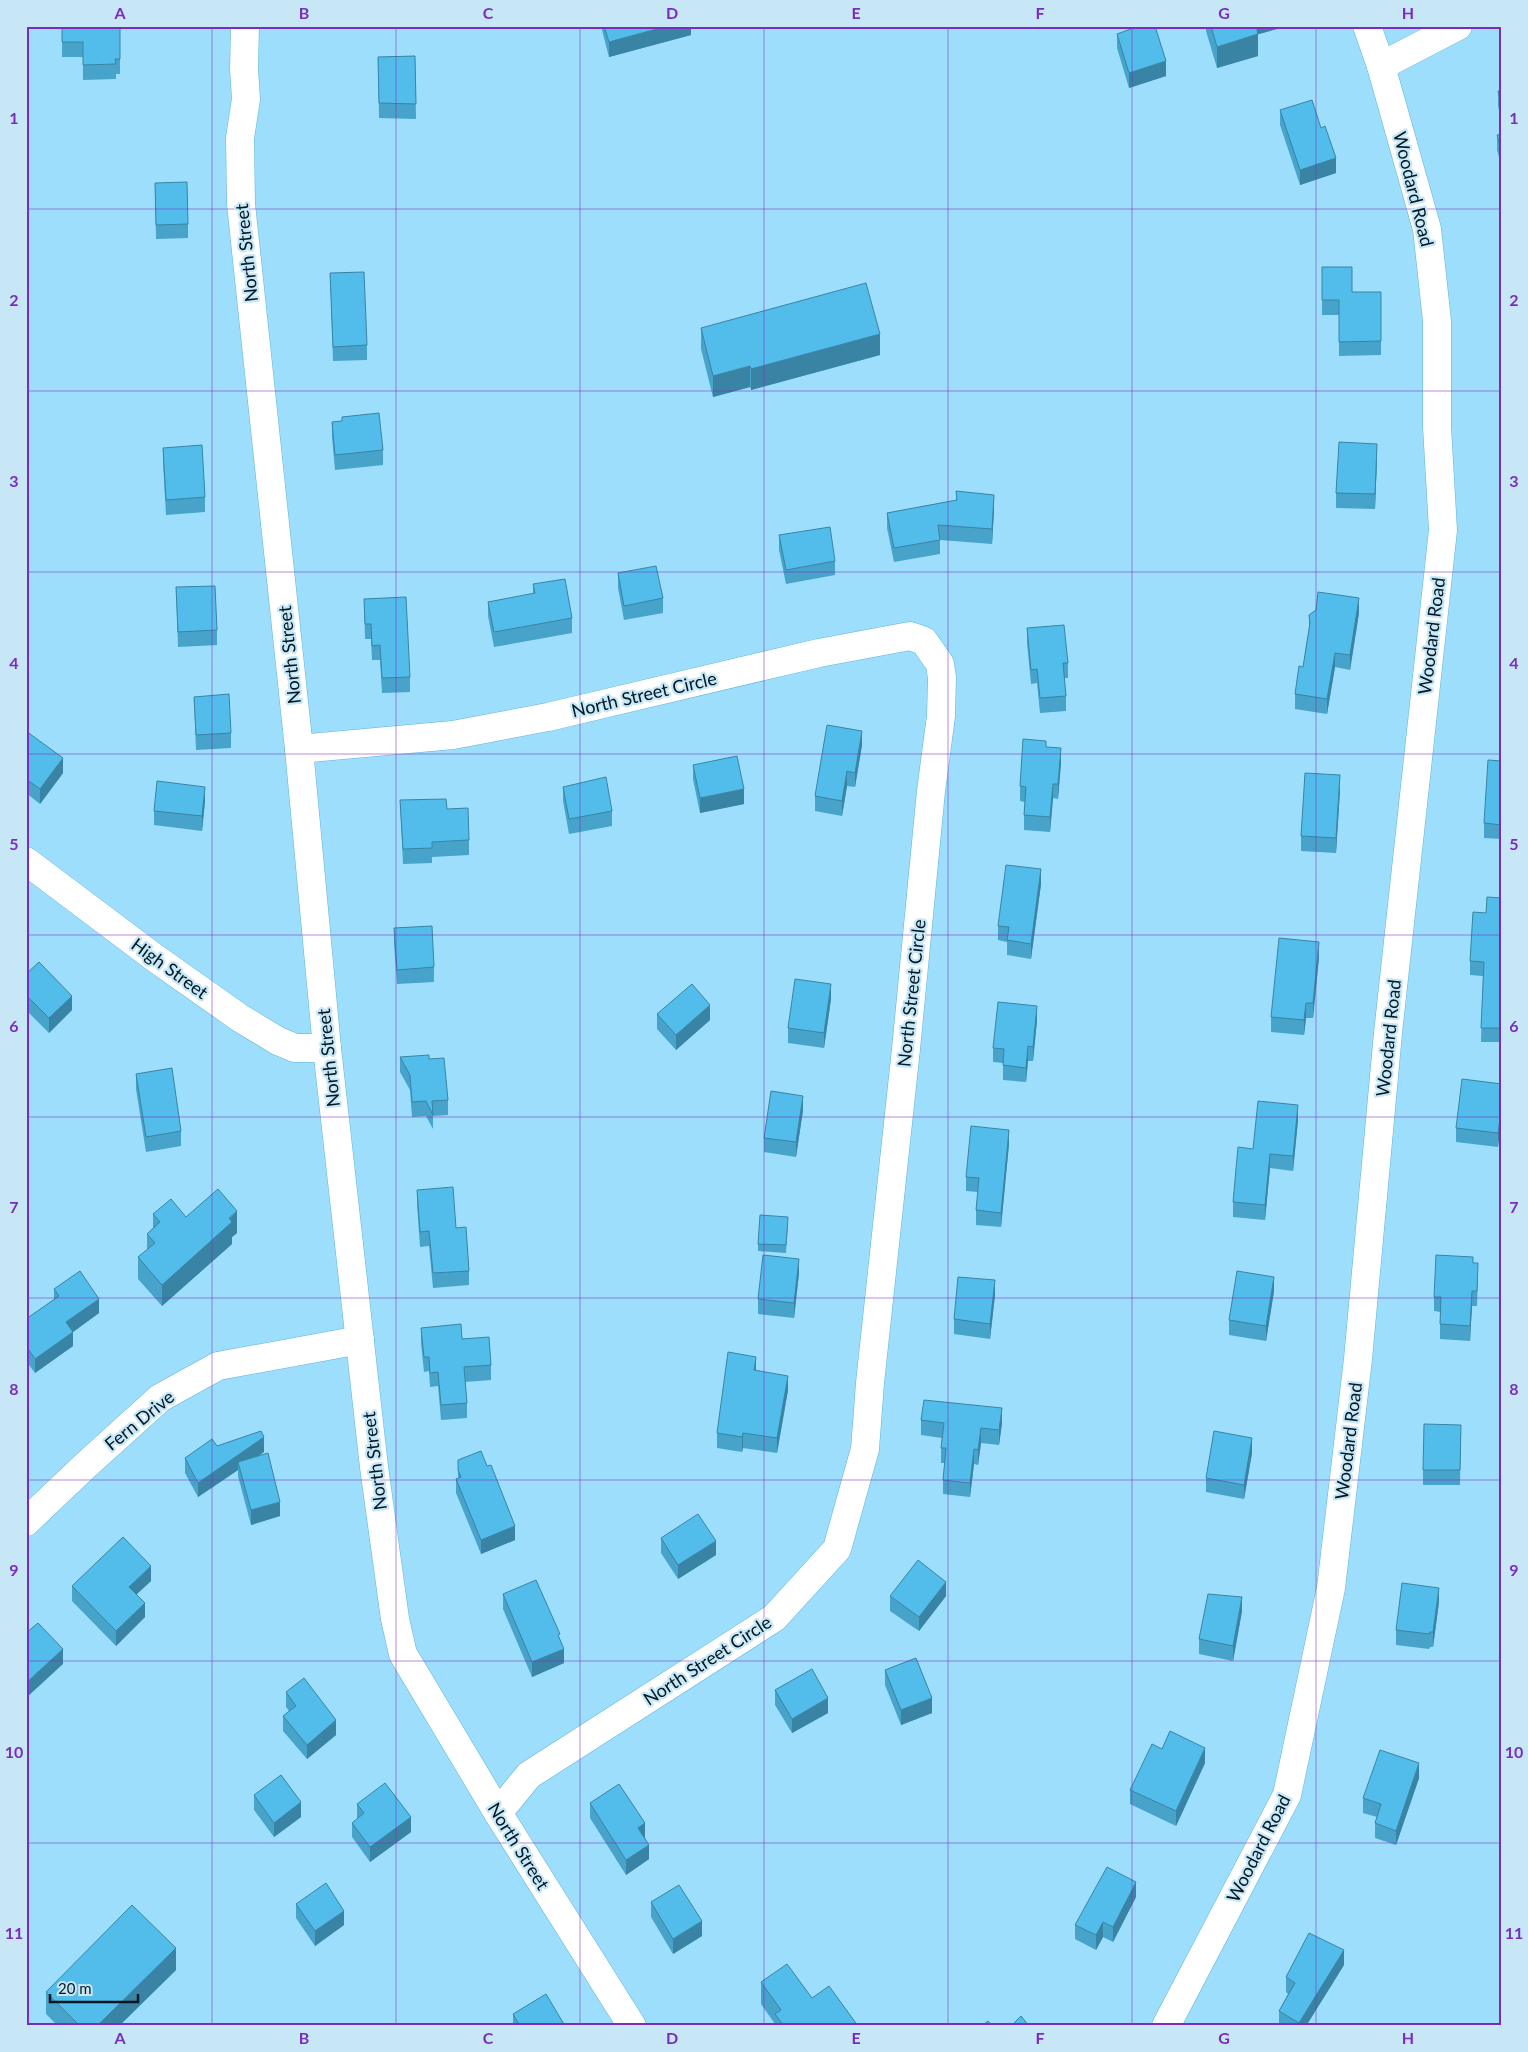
<svg xmlns="http://www.w3.org/2000/svg" width="1528" height="2052" font-family="Lato,sans-serif">
<style>
.lines{fill:none;stroke-linecap:round;stroke-linejoin:round}
.minor-casing{stroke:#5fb3d8;stroke-width:29}
.minor{stroke:#fff;stroke-width:28}
.wall{fill:#47a3c9}
.shaded-wall{fill:#3984a4}
.building{fill:#52bdea;stroke:#3984a4}
.grid{fill:none;stroke:#7b2cbf;stroke-width:1;stroke-opacity:0.55}
.labels{text-anchor:middle;dominant-baseline:central;stroke-width:4.5;stroke-linejoin:round;paint-order:stroke}
.street-label{font-size:18px;fill:#001823;stroke:#c7e7f6}
.neatline{fill:none;stroke:#7b2cbf;stroke-width:2}
.grid-label{font-size:16px;text-anchor:middle;font-weight:bold;fill:#7b2cbf}
</style>
<rect width="100%" height="100%" fill="#9edefd"/>
<g class="lines">
<g class="minor-casing">
<g id="minor">
<path d="M245 26 244 69 246 99 240 138 241 204 299 749 327 1048 374 1467 395 1619 403 1654 498 1813 632 2026"/>
<path d="M1381 66 1458 26"/>
<path d="M299 749 453 735 548 717 819 653 910 636 924 641 940 664 942 678 941 716 931 791 906 1049 870 1383 865 1449 837 1549 774 1618 529 1775 498 1813"/>
<path d="M26 861 155 958 240 1018 278 1041 295 1048H327"/>
<path d="M26 1522 86 1465 160 1398 218 1366 360 1340"/>
<path d="M1166 2026 1287 1795 1331 1588 1358 1359 1388 1033 1443 530 1437 427V321L1427 229 1381 66 1367 26"/>
</g>
</g>
<use href="#minor" class="minor"/>
</g>
<g class="wall">
<path d="M62 26H120V74H116V79L83 80V57H62Z"/>
<path d="M601 26H691V35L609 57Z"/>
<path d="M1206 26H1284V27L1258 34V56L1217 68 1206 31Z"/>
<path d="M1117 34 1166 76 1129 88 1117 48Z"/>
<path d="M415 56 416 119 379 118 378 57Z"/>
<path d="M1502 90V122L1498 106V91Z"/>
<path d="M1280 110 1321 128 1336 173 1300 185 1280 125Z"/>
<path d="M1502 134V167L1497 150V135Z"/>
<path d="M155 183 188 224V238L156 239Z"/>
<path d="M1322 267 1352 292H1381V355L1339 356V315H1322Z"/>
<path d="M330 273 367 345V360L333 361Z"/>
<path d="M701 328 880 355 751 390 750 387 713 397 701 349Z"/>
<path d="M332 422 383 450V465L335 470 332 437Z"/>
<path d="M163 448 205 497V512L166 515 163 462Z"/>
<path d="M1377 458 1375 509 1336 508V493Z"/>
<path d="M956 491 994 510 992 544 940 540V554L894 562 887 528V513L956 500Z"/>
<path d="M779 535 835 561V575L786 584 779 550Z"/>
<path d="M618 573 663 598V613L624 620 618 588Z"/>
<path d="M533 584 572 618V633L494 647 488 616V602L533 594Z"/>
<path d="M176 587 217 630V645L178 647Z"/>
<path d="M364 599 410 677V692L382 693 380 660H372L371 639H365Z"/>
<path d="M1359 613 1350 670 1335 667 1327 714 1295 709V694L1303 667 1309 628V615Z"/>
<path d="M1027 628 1068 663V678H1064L1066 696V711L1040 713 1037 683 1031 684 1027 643Z"/>
<path d="M194 697 231 733V748L196 750Z"/>
<path d="M26 731 63 773 40 804 26 793Z"/>
<path d="M862 745 855 787 847 786 842 816 815 811V796Z"/>
<path d="M1046 747 1061 763 1058 799 1053 798 1050 832 1024 830V815L1025 802 1020 801V786Z"/>
<path d="M1502 761V839L1484 838V823Z"/>
<path d="M693 765 744 804 700 813 693 779Z"/>
<path d="M563 787 612 811V826L569 834 563 801Z"/>
<path d="M1340 790 1336 853 1301 851V836Z"/>
<path d="M400 800 447 809 469 840V855L432 857V863L403 864Z"/>
<path d="M205 801 202 831 154 825V811Z"/>
<path d="M1041 884 1031 959 1007 955V942L998 940V926Z"/>
<path d="M1502 898V1042H1481L1483 976 1470 975V961L1486 913Z"/>
<path d="M394 928 434 967V982L397 984 394 943Z"/>
<path d="M1319 957 1313 1018H1306L1304 1035 1271 1032V1017Z"/>
<path d="M26 974 72 1010 49 1033 26 1010Z"/>
<path d="M831 999 824 1048 788 1043V1028Z"/>
<path d="M657 1014 710 1020 676 1050 657 1029Z"/>
<path d="M1037 1020 1033 1061H1028L1026 1082 1003 1080V1063L993 1062V1048Z"/>
<path d="M400 1057 429 1059 448 1100V1115L433 1116V1129L426 1116 412 1117 410 1090 400 1072Z"/>
<path d="M136 1074 181 1131V1146L146 1152 136 1089Z"/>
<path d="M1502 1084 1498 1147 1456 1142V1128Z"/>
<path d="M803 1110 796 1157 764 1152V1138Z"/>
<path d="M1298 1120 1293 1171 1270 1168 1265 1220 1233 1217V1202L1253 1149Z"/>
<path d="M1009 1144 1001 1227 976 1225V1210L978 1192 966 1191V1177Z"/>
<path d="M417 1190 456 1228 469 1271V1285L433 1288 429 1246 420 1247 417 1204Z"/>
<path d="M153 1214 237 1233 232 1237V1244L162 1306 138 1279V1257L147 1250V1234L153 1228Z"/>
<path d="M788 1224 786 1253 758 1251V1244Z"/>
<path d="M1473 1263 1478 1278 1477 1306H1472L1470 1341 1440 1339V1312L1434 1311V1297Z"/>
<path d="M799 1273 794 1318 758 1314V1299Z"/>
<path d="M54 1289 99 1313 73 1332V1346L35 1373 26 1361V1319L54 1300Z"/>
<path d="M1274 1291 1266 1341 1229 1335V1320Z"/>
<path d="M995 1295 990 1339 954 1334V1319Z"/>
<path d="M421 1328 462 1339 491 1365V1380L465 1382 467 1403V1418L441 1420 438 1386 430 1387 429 1371 424 1372 421 1343Z"/>
<path d="M756 1370 788 1390 777 1453 743 1448 742 1452 717 1448V1433Z"/>
<path d="M921 1420 1002 1423 999 1445 981 1443 978 1465 974 1464 970 1497 943 1494V1480L945 1463H941V1448L942 1438 921 1435Z"/>
<path d="M1461 1425 1460 1485H1423V1470Z"/>
<path d="M217 1446 264 1452 258 1456 280 1516 251 1525 238 1476V1470L198 1497 185 1473V1458Z"/>
<path d="M1252 1453 1244 1499 1206 1492V1478Z"/>
<path d="M458 1460 515 1540 481 1554 456 1493V1479L458 1478Z"/>
<path d="M661 1538 716 1555 678 1579 661 1553Z"/>
<path d="M151 1581 137 1594 145 1617 116 1646 72 1601V1586Z"/>
<path d="M503 1594 560 1640 564 1663 532 1677 503 1609Z"/>
<path d="M890 1596H946L919 1631 890 1611Z"/>
<path d="M1439 1602 1433 1647H1430L1429 1649 1396 1645V1630Z"/>
<path d="M1242 1611 1233 1661 1199 1654V1639Z"/>
<path d="M885 1670 932 1713 901 1725 885 1685Z"/>
<path d="M775 1690 828 1713 792 1733 775 1705Z"/>
<path d="M286 1692 336 1735 307 1759 283 1731V1716L289 1711 286 1707Z"/>
<path d="M1162 1749 1205 1763 1176 1826 1130 1804V1790Z"/>
<path d="M1419 1778 1396 1845 1375 1838V1823L1377 1817 1363 1813V1798Z"/>
<path d="M254 1795 301 1817 274 1837 254 1810Z"/>
<path d="M590 1803 645 1837 649 1859 626 1875 590 1818Z"/>
<path d="M357 1804 411 1832 370 1862 352 1837V1823L357 1819Z"/>
<path d="M1136 1897 1113 1942 1103 1937 1096 1950 1075 1939V1925Z"/>
<path d="M651 1902 702 1936 673 1954 651 1917Z"/>
<path d="M296 1904 344 1925 315 1946 296 1918Z"/>
<path d="M1344 1965 1306 2026 1279 2025V2011L1288 1994 1286 1992V1977Z"/>
<path d="M176 1970 119 2026H58L46 2014V1992Z"/>
<path d="M761 1982 812 1998 858 2026H775V2024L761 2004Z"/>
<path d="M513 2014 565 2026H513Z"/>
</g>
<g class="shaded-wall">
<path d="M668 26H691V35L609 57V42Z"/>
<path d="M1252 26H1284V27L1252 36Z"/>
<path d="M1258 34V56L1217 68V47Z"/>
<path d="M1166 61V76L1129 88V73Z"/>
<path d="M1336 158V173L1300 185V170Z"/>
<path d="M880 334V355L751 390V369Z"/>
<path d="M750 366V387L713 397V376Z"/>
<path d="M1377 444V458L1375 509V494Z"/>
<path d="M994 495V510L992 544V529Z"/>
<path d="M1359 598V613L1350 670V655Z"/>
<path d="M1335 653V667L1327 714V699Z"/>
<path d="M862 731V745L855 787V773Z"/>
<path d="M1061 748V763L1058 799V784Z"/>
<path d="M63 758V773L40 804V789Z"/>
<path d="M847 771V786L842 816V801Z"/>
<path d="M1340 775V790L1336 853V838Z"/>
<path d="M1053 784V798L1050 832V817Z"/>
<path d="M205 787V801L202 831V816Z"/>
<path d="M744 789V804L700 813V798Z"/>
<path d="M1041 869V884L1031 959V944Z"/>
<path d="M1319 942V957L1313 1018V1003Z"/>
<path d="M831 984V999L824 1048V1033Z"/>
<path d="M72 996V1010L49 1033V1018Z"/>
<path d="M1306 1003V1018L1304 1035V1020Z"/>
<path d="M710 1005V1020L676 1050V1035Z"/>
<path d="M1037 1006V1020L1033 1061V1047Z"/>
<path d="M1028 1046V1061L1026 1082V1068Z"/>
<path d="M803 1096V1110L796 1157V1142Z"/>
<path d="M1502 1104V1118L1498 1147V1133Z"/>
<path d="M1298 1105V1120L1293 1171V1156Z"/>
<path d="M1009 1130V1144L1001 1227V1213Z"/>
<path d="M1270 1154V1168L1265 1220V1205Z"/>
<path d="M237 1211V1233L232 1237V1244L162 1306V1285Z"/>
<path d="M799 1259V1273L794 1318V1303Z"/>
<path d="M1274 1277V1291L1266 1341V1326Z"/>
<path d="M995 1280V1295L990 1339V1324Z"/>
<path d="M1472 1291V1306L1470 1341V1326Z"/>
<path d="M99 1299V1313L73 1332V1346L35 1373V1359L66 1322Z"/>
<path d="M756 1357V1371L754 1370Z"/>
<path d="M788 1376V1390L777 1453V1438Z"/>
<path d="M1002 1408V1423L999 1445V1430Z"/>
<path d="M981 1428V1443L978 1465V1450Z"/>
<path d="M743 1433V1448L742 1452V1437Z"/>
<path d="M264 1437V1452L240 1468 238 1462V1470L198 1497V1483Z"/>
<path d="M1252 1438V1453L1244 1499V1485Z"/>
<path d="M974 1449V1464L970 1497V1483Z"/>
<path d="M280 1502V1516L251 1525V1510Z"/>
<path d="M515 1526V1540L481 1554V1540Z"/>
<path d="M716 1541V1555L678 1579V1565Z"/>
<path d="M151 1566V1581L129 1601V1587Z"/>
<path d="M946 1582V1596L919 1631V1617Z"/>
<path d="M1439 1588V1602L1433 1647V1632Z"/>
<path d="M1242 1597V1611L1233 1661V1646Z"/>
<path d="M145 1603V1617L116 1646V1631Z"/>
<path d="M63 1649V1664L26 1698V1683Z"/>
<path d="M564 1649V1663L532 1677V1662Z"/>
<path d="M828 1698V1713L792 1733V1719Z"/>
<path d="M932 1698V1713L901 1725V1710Z"/>
<path d="M336 1720V1735L307 1759V1745Z"/>
<path d="M1205 1748V1763L1176 1826V1811Z"/>
<path d="M1419 1763V1778L1396 1845V1831Z"/>
<path d="M301 1802V1817L274 1837V1823Z"/>
<path d="M411 1817V1832L370 1862V1847Z"/>
<path d="M645 1823V1837L638 1842V1828Z"/>
<path d="M649 1845V1859L626 1875V1860Z"/>
<path d="M1136 1882V1897L1113 1942V1927Z"/>
<path d="M344 1911V1925L315 1946V1931Z"/>
<path d="M702 1921V1936L673 1954V1939Z"/>
<path d="M1103 1922V1937L1096 1950V1935Z"/>
<path d="M176 1948V1970L119 2026H97Z"/>
<path d="M1344 1950V1965L1306 2026H1299V2023Z"/>
</g>
<g class="building">
<path d="M62 26H120V59H115L116 64 83 65V42H62Z"/>
<path d="M604 26H668L609 42Z"/>
<path d="M1139 26H1155L1166 61 1129 73 1117 34Z"/>
<path d="M1211 26H1256L1258 34 1217 47Z"/>
<path d="M415 56 416 104 379 103 378 57Z"/>
<path d="M1502 90V107L1498 91Z"/>
<path d="M1312 100 1321 128 1325 126 1336 158 1300 170 1280 110Z"/>
<path d="M1502 134V153L1497 135Z"/>
<path d="M187 182 188 224 156 225 155 183Z"/>
<path d="M1322 267H1352V292H1381V341L1339 342V300H1322Z"/>
<path d="M364 272 367 345 333 347 330 273Z"/>
<path d="M866 283 880 334 751 369 750 366 713 376 701 328Z"/>
<path d="M379 413 383 450 335 455 332 422 342 421V417Z"/>
<path d="M1339 442 1377 444 1375 494 1336 493Z"/>
<path d="M202 445 205 497 166 500 163 448Z"/>
<path d="M956 491 994 495 992 529 938 525 940 540 894 548 887 513 957 500Z"/>
<path d="M830 527 835 561 786 570 779 535Z"/>
<path d="M656 566 663 598 624 606 618 573Z"/>
<path d="M565 579 572 618 494 632 488 602 535 593 533 584Z"/>
<path d="M215 586 217 630 178 632 176 587Z"/>
<path d="M1318 592 1359 598 1350 655 1335 653 1327 699 1295 694 1299 666 1303 667 1310 623 1309 615 1316 610Z"/>
<path d="M406 597 410 677 382 678 380 645 372 646 371 624H365L364 599Z"/>
<path d="M1064 625 1068 663H1063L1066 696 1040 698 1037 669 1031 670 1027 628Z"/>
<path d="M229 694 231 733 196 735 194 697Z"/>
<path d="M827 725 862 731 855 773 847 771 842 801 815 796Z"/>
<path d="M26 731 63 758 40 789 26 779Z"/>
<path d="M1023 739 1046 741V747L1061 748 1058 784H1053L1050 817 1024 815 1026 787 1020 786Z"/>
<path d="M737 756 744 789 700 798 693 765Z"/>
<path d="M1488 760 1502 761V825L1484 823Z"/>
<path d="M1305 773 1340 775 1336 838 1301 836Z"/>
<path d="M606 777 612 811 569 819 563 787Z"/>
<path d="M157 781 205 787 202 816 154 811Z"/>
<path d="M446 799 447 809 468 808 469 840 432 842V848L403 849 400 800Z"/>
<path d="M1006 865 1041 869 1031 944 1007 940 1009 927 998 926Z"/>
<path d="M1487 897 1502 898V1028H1481L1484 962 1470 961 1473 912 1486 913Z"/>
<path d="M432 926 434 967 397 970 394 928Z"/>
<path d="M1279 938 1319 942 1313 1003H1306L1304 1020 1271 1017Z"/>
<path d="M39 962 72 996 49 1018 26 995V974Z"/>
<path d="M795 979 831 984 824 1033 788 1028Z"/>
<path d="M692 984 710 1005 676 1035 657 1014Z"/>
<path d="M998 1002 1037 1006 1033 1047 1028 1046 1026 1068 1003 1065 1004 1049 993 1048Z"/>
<path d="M429 1055V1059L444 1058 448 1100 432 1101 433 1115 426 1101 412 1102 410 1075 400 1057Z"/>
<path d="M172 1068 181 1131 146 1137 136 1074Z"/>
<path d="M1462 1079 1502 1084V1104L1498 1133 1456 1128Z"/>
<path d="M771 1091 803 1096 796 1142 764 1138Z"/>
<path d="M1258 1101 1298 1105 1293 1156 1270 1154 1265 1205 1233 1202 1238 1147 1253 1149Z"/>
<path d="M971 1126 1009 1130 1001 1213 976 1210 979 1178 966 1177Z"/>
<path d="M453 1187 456 1228 466 1227 469 1271 433 1273 429 1231 420 1232 417 1190Z"/>
<path d="M218 1189 237 1211 229 1218 232 1222 162 1285 138 1257 155 1243 147 1234 160 1222 153 1214 171 1199 186 1217Z"/>
<path d="M760 1215 788 1217 786 1245 758 1244Z"/>
<path d="M763 1255 799 1259 794 1303 758 1299Z"/>
<path d="M1436 1255 1473 1257V1263H1478L1477 1291H1472L1470 1326 1440 1324 1441 1297H1434Z"/>
<path d="M80 1271 99 1299 66 1322 73 1332 35 1359 26 1346V1319L59 1296 54 1289Z"/>
<path d="M1237 1271 1274 1277 1266 1326 1229 1320Z"/>
<path d="M958 1277 995 1280 990 1324 954 1319Z"/>
<path d="M461 1324 462 1339 489 1337 491 1365 464 1367 467 1403 441 1405 438 1372 430 1373 429 1357H424L421 1328Z"/>
<path d="M728 1352 756 1357 754 1370 788 1376 777 1438 743 1433 742 1437 717 1433Z"/>
<path d="M924 1400 1002 1408 999 1430 981 1428 978 1450 974 1449 970 1483 943 1480 946 1448H941L944 1423 921 1420Z"/>
<path d="M1424 1424 1461 1425 1460 1470H1423Z"/>
<path d="M261 1431 264 1437 198 1483 185 1458 212 1439 217 1446Z"/>
<path d="M1214 1431 1252 1438 1244 1485 1206 1478Z"/>
<path d="M481 1451 487 1466 491 1465 515 1526 481 1540 456 1479 461 1477 458 1470V1460Z"/>
<path d="M268 1453 280 1502 251 1510 238 1462Z"/>
<path d="M698 1514 716 1541 678 1565 661 1538Z"/>
<path d="M123 1537 151 1566 129 1587 145 1603 116 1631 72 1586Z"/>
<path d="M918 1560 946 1582 919 1617 890 1596Z"/>
<path d="M536 1580 560 1634 558 1635 564 1649 532 1662 503 1594Z"/>
<path d="M1402 1583 1439 1588 1433 1632H1430L1429 1634 1396 1630Z"/>
<path d="M1208 1594 1242 1597 1233 1646 1199 1639Z"/>
<path d="M38 1623 63 1649 26 1683V1633Z"/>
<path d="M916 1658 932 1698 901 1710 885 1670Z"/>
<path d="M812 1669 828 1698 792 1719 775 1690Z"/>
<path d="M304 1678 336 1720 307 1745 283 1716 296 1706 286 1692Z"/>
<path d="M1170 1731 1205 1748 1176 1811 1130 1790 1152 1744 1162 1749Z"/>
<path d="M1380 1750 1419 1763 1396 1831 1375 1823 1381 1804 1363 1798Z"/>
<path d="M281 1775 301 1802 274 1823 254 1795Z"/>
<path d="M385 1783 411 1817 370 1847 352 1823 364 1813 357 1804Z"/>
<path d="M619 1784 645 1823 638 1828 649 1845 626 1860 590 1803Z"/>
<path d="M1107 1867 1136 1882 1113 1927 1103 1922 1096 1935 1075 1925Z"/>
<path d="M326 1883 344 1911 315 1931 296 1904Z"/>
<path d="M679 1885 702 1921 673 1939 651 1902Z"/>
<path d="M132 1905 176 1948 97 2026H80L46 1992Z"/>
<path d="M1309 1933 1344 1950 1299 2023 1279 2011 1295 1983 1286 1977Z"/>
<path d="M787 1964 812 1998 829 1986 858 2026H784L775 2014 781 2010 761 1982Z"/>
<path d="M546 1994 565 2026H520L513 2014Z"/>
<path d="M1021 2016 1029 2026H1011Z"/>
<path d="M988 2021 992 2026H982Z"/>
</g>
<path class="grid" d="M212 26V2026M396 26V2026M580 26V2026M764 26V2026M948 26V2026M1132 26V2026M1316 26V2026M26 209H1502M26 391H1502M26 572H1502M26 754H1502M26 935H1502M26 1117H1502M26 1298H1502M26 1480H1502M26 1661H1502M26 1843H1502"/>
<g class="labels">
<g class="street-label">
<text transform="translate(1414 189) rotate(76)">Woodard Road</text>
<text transform="translate(246 253) rotate(-96)">North Street</text>
<text transform="translate(1431 636) rotate(-83)">Woodard Road</text>
<text transform="translate(289 655) rotate(-96)">North Street</text>
<text transform="translate(644 694) rotate(-13)">North Street Circle</text>
<text transform="translate(170 968) rotate(36)">High Street</text>
<text transform="translate(911 993) rotate(-84)">North Street Circle</text>
<text transform="translate(1388 1038) rotate(-84)">Woodard Road</text>
<text transform="translate(328 1058) rotate(-96)">North Street</text>
<text transform="translate(139 1420) rotate(-39)">Fern Drive</text>
<text transform="translate(1348 1441) rotate(-83)">Woodard Road</text>
<text transform="translate(374 1461) rotate(-97)">North Street</text>
<text transform="translate(707 1660) rotate(-33)">North Street Circle</text>
<text transform="translate(519 1846) rotate(58)">North Street</text>
<text transform="translate(1258 1848) rotate(-63)">Woodard Road</text>
</g>
</g>
<rect width="1528" height="2052" fill="none" stroke="#c7e7f6" stroke-width="55"/>
<path d="M50 1994v8h88v-8" fill="none" stroke="#001823" stroke-width="2.5"/>
<text x="58" y="1994" font-size="15" fill="#001823" stroke="#c7e7f6" stroke-width="4" paint-order="stroke">20 m</text>
<rect x="28" y="28" width="1472" height="1996" class="neatline"/>
<g class="grid-label">
<text x="120" y="19">A</text>
<text x="304" y="19">B</text>
<text x="488" y="19">C</text>
<text x="672" y="19">D</text>
<text x="856" y="19">E</text>
<text x="1040" y="19">F</text>
<text x="1224" y="19">G</text>
<text x="1408" y="19">H</text>
<text x="14" y="124">1</text>
<text x="1514" y="124">1</text>
<text x="14" y="306">2</text>
<text x="1514" y="306">2</text>
<text x="14" y="487">3</text>
<text x="1514" y="487">3</text>
<text x="14" y="669">4</text>
<text x="1514" y="669">4</text>
<text x="14" y="850">5</text>
<text x="1514" y="850">5</text>
<text x="14" y="1032">6</text>
<text x="1514" y="1032">6</text>
<text x="14" y="1213">7</text>
<text x="1514" y="1213">7</text>
<text x="14" y="1395">8</text>
<text x="1514" y="1395">8</text>
<text x="14" y="1576">9</text>
<text x="1514" y="1576">9</text>
<text x="14" y="1758">10</text>
<text x="1514" y="1758">10</text>
<text x="14" y="1939">11</text>
<text x="1514" y="1939">11</text>
<text x="120" y="2044">A</text>
<text x="304" y="2044">B</text>
<text x="488" y="2044">C</text>
<text x="672" y="2044">D</text>
<text x="856" y="2044">E</text>
<text x="1040" y="2044">F</text>
<text x="1224" y="2044">G</text>
<text x="1408" y="2044">H</text>
</g>
</svg>
